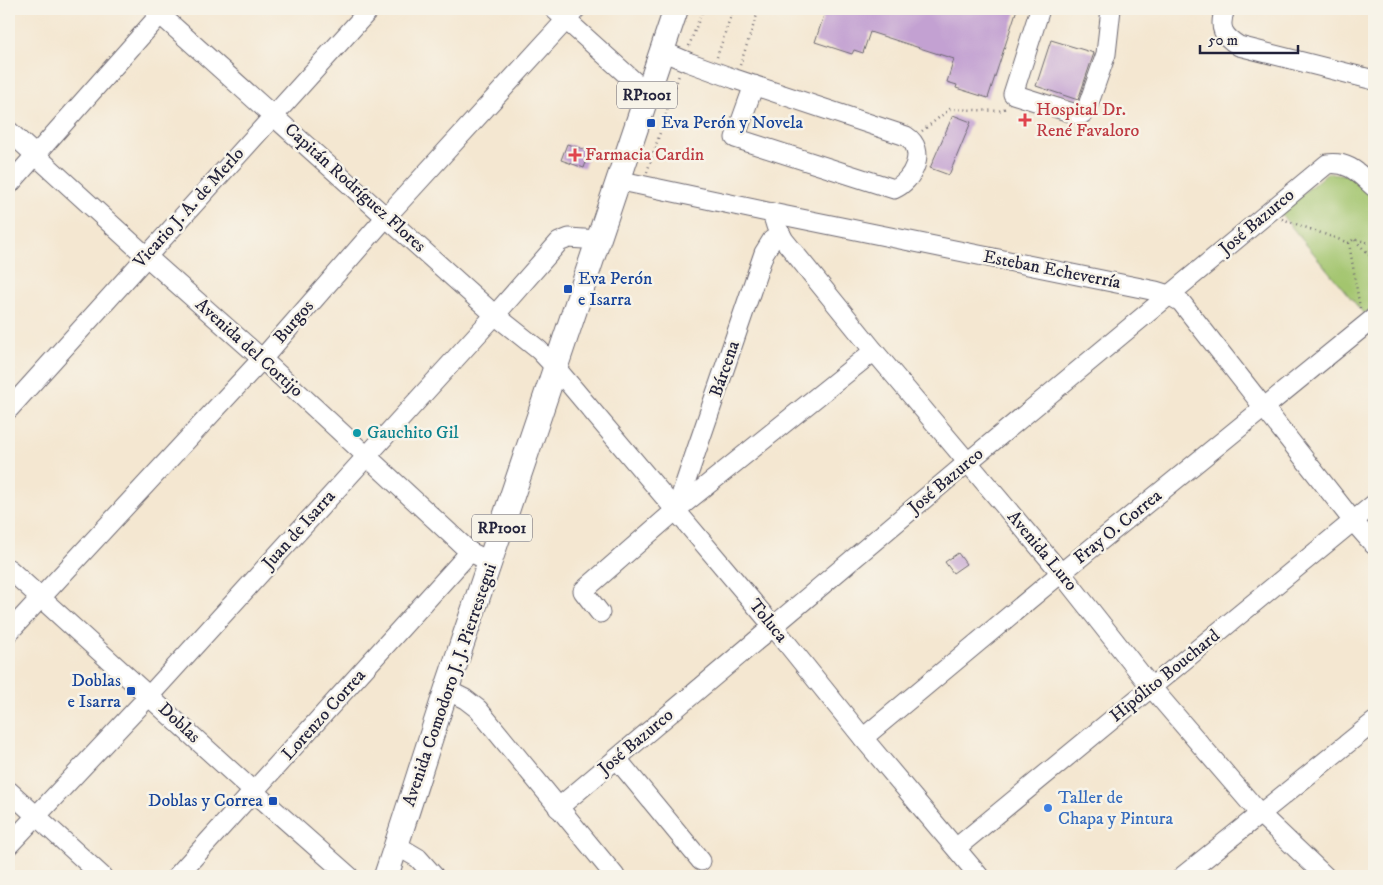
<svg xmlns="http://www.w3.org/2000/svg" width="1383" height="885" font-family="'IM FELL DW Pica',serif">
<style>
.green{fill:#a3c56e;stroke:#627454}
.building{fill:#c3a1d2}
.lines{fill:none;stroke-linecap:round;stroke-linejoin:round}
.minor-casing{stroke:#6c6770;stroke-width:21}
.major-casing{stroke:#6c6770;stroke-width:26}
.path{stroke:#6c6770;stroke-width:2.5;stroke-dasharray:1 4;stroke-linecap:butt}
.minor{stroke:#fff;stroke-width:19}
.major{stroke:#fff;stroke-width:24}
.health-dot{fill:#e0444e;stroke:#f7f3e8;stroke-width:2}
.transit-dot{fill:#1a4fb4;stroke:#f7f3e8;stroke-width:2}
.culture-dot{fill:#0f9aa8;stroke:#f7f3e8;stroke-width:2}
.shop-dot{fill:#3f7fe0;stroke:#f7f3e8;stroke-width:2}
.labels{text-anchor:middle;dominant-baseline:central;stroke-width:5;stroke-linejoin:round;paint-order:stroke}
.shield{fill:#f7f3e8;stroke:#62616f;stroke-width:1}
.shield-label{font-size:16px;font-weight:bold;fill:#22223b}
.health-label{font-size:18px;fill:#be3a42;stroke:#f7f3e8;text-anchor:start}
.transit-label{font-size:18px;fill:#164399;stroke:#f7f3e8;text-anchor:start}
.street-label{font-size:18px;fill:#22223b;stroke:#f7f3e8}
.culture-label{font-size:18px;fill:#0d838f;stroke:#f7f3e8;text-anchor:start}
.shop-label{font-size:18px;fill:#366cbe;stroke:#f7f3e8;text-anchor:start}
</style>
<rect width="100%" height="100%" fill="#f7f3e8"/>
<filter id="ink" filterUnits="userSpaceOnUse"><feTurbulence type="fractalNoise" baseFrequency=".02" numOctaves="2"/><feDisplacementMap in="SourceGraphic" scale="10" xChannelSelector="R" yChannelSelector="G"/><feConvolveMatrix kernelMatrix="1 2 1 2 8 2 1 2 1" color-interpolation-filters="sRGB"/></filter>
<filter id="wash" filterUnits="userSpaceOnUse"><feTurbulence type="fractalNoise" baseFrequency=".0096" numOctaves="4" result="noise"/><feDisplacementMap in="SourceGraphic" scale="20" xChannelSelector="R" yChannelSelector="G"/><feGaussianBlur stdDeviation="1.12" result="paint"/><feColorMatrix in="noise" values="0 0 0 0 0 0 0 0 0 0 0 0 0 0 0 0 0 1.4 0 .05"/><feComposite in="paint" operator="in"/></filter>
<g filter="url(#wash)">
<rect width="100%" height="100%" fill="#f4e7d1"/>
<path class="green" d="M1327 173 1350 175 1374 198V306L1364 314 1280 213Z"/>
<g id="blocks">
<g class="building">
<path d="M826 9H898L908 12 909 9H1017L988 98 956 88 957 85 947 82 954 59 870 32 863 53 854 50 852 54 815 42Z"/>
<path d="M1051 40 1094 53 1078 100 1036 86Z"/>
<path d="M953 115 971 122 949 175 930 168Z"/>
<path d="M567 144 590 151 584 168 561 160Z"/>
<path d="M958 553 966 564 953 573 945 562Z"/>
</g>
</g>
</g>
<g filter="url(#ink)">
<use href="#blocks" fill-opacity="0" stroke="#6c6770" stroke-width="1"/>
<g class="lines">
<g class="minor-casing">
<g id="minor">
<path d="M154 9 495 315 539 350 556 368 773 626 863 738 979 876"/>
<path d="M554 9 647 93"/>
<path d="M1040 9 1013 94 1076 114H1082L1086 111 1106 54 1111 9"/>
<path d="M1225 9C1218 28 1223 36 1239 46L1374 80"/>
<path d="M662 51 688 62 735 79 906 136C928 150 913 181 894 189L735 138 754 85"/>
<path d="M9 131 146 256 262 359 470 552 491 562"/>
<path d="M617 180 772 213 1156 291 1169 295 1181 302 1353 521 1374 545"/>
<path d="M9 185 165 9"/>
<path d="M772 213 776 226 784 240 874 351 1061 573 1151 687 1260 814 1325 876"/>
<path d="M9 409 370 9"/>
<path d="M676 510 764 253 772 240 781 234"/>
<path d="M9 569 254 792 349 876"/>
<path d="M600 613 583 591 676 510 874 351"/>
<path d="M9 632 262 359 386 217 576 9"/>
<path d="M447 690 465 699 478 709 615 876"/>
<path d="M863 738 1061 573 1374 318"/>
<path d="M617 759 701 861"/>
<path d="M9 791 102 876"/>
<path d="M558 808 968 462 1327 164C1349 161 1359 174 1374 187"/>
<path d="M9 845 149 696 495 315 559 242 569 238 598 240"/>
<path d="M396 845 418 858 434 876"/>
<path d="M956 848 1374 504"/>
<path d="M177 876 470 552"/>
<path d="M1183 876 1374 722"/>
</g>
</g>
<g class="major-casing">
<path id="major" d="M386 876C407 814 426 751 447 688 524 462 600 235 676 9"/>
</g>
<g class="path">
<path d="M689 46 703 9"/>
<path d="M717 57 733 9"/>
<path d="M740 65 759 9"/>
<path d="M922 131 950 109 999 111 1006 108"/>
<path d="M647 172 679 75"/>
<path d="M1282 219 1349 243 1354 239 1374 244"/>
<path d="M1355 240 1374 260"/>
<path d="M1349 243 1360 308"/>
</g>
<use href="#minor" class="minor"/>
<use href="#major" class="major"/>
</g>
</g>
<g class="health-dot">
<path d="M1022.5 112.5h5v5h5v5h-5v5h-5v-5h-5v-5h5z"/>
<path d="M572.5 147.5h5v5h5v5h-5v5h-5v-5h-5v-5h5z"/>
</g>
<g class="transit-dot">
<rect x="646" y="118" width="10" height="10" rx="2.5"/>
<rect x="563" y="284" width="10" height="10" rx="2.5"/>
<rect x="126" y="686" width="10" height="10" rx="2.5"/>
<rect x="268" y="796" width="10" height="10" rx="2.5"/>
</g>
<circle class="culture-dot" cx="357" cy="433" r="5"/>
<circle class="shop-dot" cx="1048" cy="808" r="5"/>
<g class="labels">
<g class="shield">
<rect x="617" y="81.5" width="60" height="27" rx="4"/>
<rect x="472" y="514.5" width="60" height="27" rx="4"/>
</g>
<g class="shield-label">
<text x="647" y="95">RP1001</text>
<text x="502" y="528">RP1001</text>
</g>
<g class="health-label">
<text x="1036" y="110">Hospital Dr.<tspan x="1036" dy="21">René Favaloro</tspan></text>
<text x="585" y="155">Farmacia Cardin</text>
</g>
<g class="transit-label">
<text x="661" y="123">Eva Perón y Novela</text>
<text x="578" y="279">Eva Perón<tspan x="578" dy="21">e Isarra</tspan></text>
<text x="121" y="681" text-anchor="end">Doblas<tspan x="121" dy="21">e Isarra</tspan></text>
<text x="263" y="801" text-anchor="end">Doblas y Correa</text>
</g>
<g class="street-label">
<text transform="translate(355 188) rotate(42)">Capitán Rodríguez Flores</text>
<text transform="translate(189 208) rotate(-48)">Vicario J. A. de Merlo</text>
<text transform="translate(1257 222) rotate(-40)">José Bazurco</text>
<text transform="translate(1052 270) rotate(11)">Esteban Echeverría</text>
<text transform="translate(294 322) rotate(-49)">Burgos</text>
<text transform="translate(249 348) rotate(42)">Avenida del Cortijo</text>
<text transform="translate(725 369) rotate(-71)">Bárcena</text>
<text transform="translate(946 481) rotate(-40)">José Bazurco</text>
<text transform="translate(1118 527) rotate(-39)">Fray O. Correa</text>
<text transform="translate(299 530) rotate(-48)">Juan de Isarra</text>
<text transform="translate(1042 551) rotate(50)">Avenida Luro</text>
<text transform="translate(768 621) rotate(51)">Toluca</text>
<text transform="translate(1165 676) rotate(-39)">Hipólito Bouchard</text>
<text transform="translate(450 685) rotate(-71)">Avenida Comodoro J. J. Pierrestegui</text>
<text transform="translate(324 715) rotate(-48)">Lorenzo Correa</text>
<text transform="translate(179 723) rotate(43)">Doblas</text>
<text transform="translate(636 742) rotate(-40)">José Bazurco</text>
</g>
<g class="culture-label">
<text x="367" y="433">Gauchito Gil</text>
</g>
<g class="shop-label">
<text x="1058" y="798">Taller de<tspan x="1058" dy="21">Chapa y Pintura</tspan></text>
</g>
</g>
<rect width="1383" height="885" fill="none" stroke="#f7f3e8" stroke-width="30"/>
<path d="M1200 45v8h98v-8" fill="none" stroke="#22223b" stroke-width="2.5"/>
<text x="1208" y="45" font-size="15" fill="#22223b" stroke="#f7f3e8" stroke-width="4" paint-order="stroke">50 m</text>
</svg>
